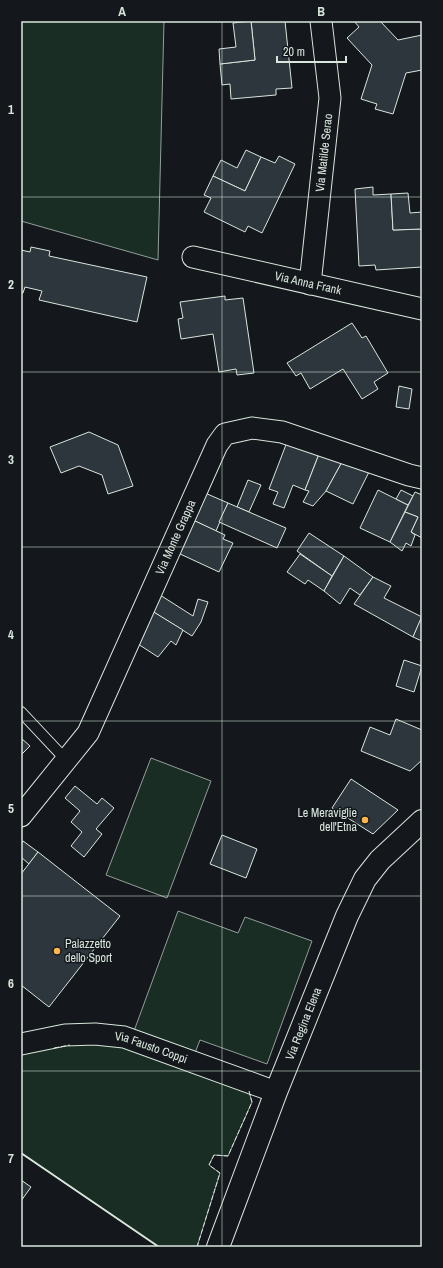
<svg xmlns="http://www.w3.org/2000/svg" width="443" height="1268" font-family="'Archivo Narrow',sans-serif">
<style>
.green{fill:#1a2d24;stroke:#939e99}
.building{fill:#2c363c;stroke:#d8e6dc}
.lines{fill:none;stroke-linecap:round;stroke-linejoin:round}
.lane-casing{stroke:#d8e6dc;stroke-width:12}
.street-casing{stroke:#d8e6dc;stroke-width:23}
.secondary-casing{stroke:#d8e6dc;stroke-width:24}
.lane{stroke:#14181c;stroke-width:10}
.street{stroke:#14181c;stroke-width:21}
.secondary{stroke:#14181c;stroke-width:22}
.fence{stroke:#d8e6dc;stroke-width:1;stroke-dasharray:5 2;stroke-linecap:butt}
.wall{stroke:#d8e6dc;stroke-width:2}
.grid{fill:none;stroke:#d8e6dc;stroke-width:1;stroke-opacity:0.55}
.poi-dot{fill:#ffb74d;stroke:#14181c;stroke-width:1.5}
.labels{text-anchor:middle;dominant-baseline:central;stroke-width:3;stroke-linejoin:round;paint-order:stroke}
.street-label{font-size:12px;fill:#d8e6dc;stroke:#14181c}
.poi-label{font-size:12px;fill:#d8e6dc;stroke:#14181c;text-anchor:end}
.neatline{fill:none;stroke:#d8e6dc;stroke-width:1.5}
.grid-label{font-size:13px;text-anchor:middle;font-weight:bold;fill:#d8e6dc}
</style>
<rect width="100%" height="100%" fill="#14181c"/>
<g class="green">
<path d="M21 21H164L158 260 21 221Z"/>
<path d="M151 758 211 781 167 898 106 875Z"/>
<path d="M178 911 238 933 245 917 312 941 267 1064 200 1040 195 1053 134 1031Z"/>
<path d="M105 1041 249 1092 252 1102 228 1156 214 1155 209 1165 220 1173 197 1247H159L21 1153V1054L80 1043Z"/>
</g>
<g class="building">
<path d="M251 21H285L292 88 276 89V95L231 99 230 84 222 85 220 64 255 60Z"/>
<path d="M251 21 255 60 220 64 219 49 236 47 233 23Z"/>
<path d="M354 21H380L398 40 422 35V70L406 73 393 114 375 109 377 104 361 99 372 65 347 38 359 27Z"/>
<path d="M246 150 261 157 245 191 213 176 221 160 237 168Z"/>
<path d="M279 156 295 164 262 233 248 226 245 232 204 212 211 198 204 195 213 176 245 191 261 157 275 163Z"/>
<path d="M373 187V195L391 194 393 230 422 229V267L376 270 375 265 359 266 355 189Z"/>
<path d="M408 193 410 213 422 212V229L393 230 391 194Z"/>
<path d="M31 247 50 251 49 256 147 277 137 322 39 300 42 291 25 287 23 293H21V250L30 252Z"/>
<path d="M225 296V300L243 298 254 373 237 375 236 369 219 372 213 334 181 339 178 319 183 318 180 302Z"/>
<path d="M352 323 362 338 366 336 388 373 374 382 378 389 362 399 343 369 310 389 301 373 296 376 287 363Z"/>
<path d="M399 386 412 389 409 409 396 407Z"/>
<path d="M89 432 118 445 133 486 108 494 102 475 79 466 61 473 50 447Z"/>
<path d="M287 442 319 454 305 490 293 485 284 508 273 504 278 492 269 489Z"/>
<path d="M319 454 342 462 326 491 313 506 303 502 309 491 305 490Z"/>
<path d="M342 462 369 472 353 504 326 491Z"/>
<path d="M248 480 261 485 249 512 237 507Z"/>
<path d="M378 490 408 505 390 542 360 528Z"/>
<path d="M401 490 413 496 408 505 396 499Z"/>
<path d="M415 492 422 495V538L411 532 418 517 405 512Z"/>
<path d="M205 493 228 503 216 531 193 520Z"/>
<path d="M228 503 286 528 277 548 219 522Z"/>
<path d="M405 512 418 517 411 532 415 535 411 546 406 543 402 551 390 542Z"/>
<path d="M193 520 225 535 223 539 233 543 219 572 178 553Z"/>
<path d="M309 533 344 556 332 576 297 551Z"/>
<path d="M300 554 332 576 324 591 308 580 305 584 287 572Z"/>
<path d="M344 556 373 577 360 595 350 588 340 604 324 591Z"/>
<path d="M373 577 391 586 384 598 422 617 413 637 354 604Z"/>
<path d="M160 595 193 616 198 599 208 602 201 622 192 636 152 611Z"/>
<path d="M152 611 183 630 176 645 171 641 158 657 138 644Z"/>
<path d="M422 616V641L413 637Z"/>
<path d="M404 660 422 666 414 692 396 686Z"/>
<path d="M396 719 422 730V760L410 771 361 751 370 727 390 735Z"/>
<path d="M21 738 30 746 21 755Z"/>
<path d="M351 779 398 810 373 834 332 808Z"/>
<path d="M75 786 97 804 102 798 114 808 96 829 102 834 84 857 71 846 82 832 71 822 80 811 65 798Z"/>
<path d="M222 835 257 849 246 878 210 864Z"/>
<path d="M23 841 38 852 29 864 21 857V844Z"/>
<path d="M38 852 120 916 49 1007 21 985V874Z"/>
<path d="M21 1180 31 1187 21 1201Z"/>
</g>
<g class="lines">
<g class="lane-casing">
<path id="lane" d="M21 712 67 761"/>
</g>
<g class="street-casing">
<g id="street">
<path id="s1" d="M193 257 422 309"/>
<path id="s2" d="M310 284 330 98 321 21"/>
<path id="s3" d="M21 816 88 733 217 445 225 434 252 428 282 432 409 475 422 478"/>
<path id="s4" d="M21 1044 65 1035 95 1034 124 1037 276 1092"/>
</g>
</g>
<g class="secondary-casing">
<g id="secondary">
<path id="s5" d="M218 1247 276 1092 347 916 365 879 380 860 422 821"/>
</g>
</g>
<use href="#lane" class="lane"/>
<use href="#street" class="street"/>
<use href="#secondary" class="secondary"/>
<g class="fence">
<path d="M54 1048 70 1045"/>
<path d="M197 1247 220 1173 209 1165 214 1155 228 1156 252 1102 249 1091"/>
</g>
<path class="wall" d="M21 1153 159 1247"/>
</g>
<path class="grid" d="M222 21V1247M21 197H422M21 372H422M21 547H422M21 721H422M21 896H422M21 1071H422"/>
<g class="poi-dot">
<circle cx="365" cy="820" r="4"/>
<circle cx="57" cy="951" r="4"/>
</g>
<g class="labels">
<g class="street-label">
<text stroke="none"><textPath href="#s2" startOffset="132">Via Matilde Serao</textPath></text>
<text stroke="none"><textPath href="#s1" startOffset="118">Via Anna Frank</textPath></text>
<text stroke="none"><textPath href="#s3" startOffset="321">Via Monte Grappa</textPath></text>
<text stroke="none"><textPath href="#s5" startOffset="239">Via Regina Elena</textPath></text>
<text stroke="none"><textPath href="#s4" startOffset="133">Via Fausto Coppi</textPath></text>
</g>
<g class="poi-label">
<text x="357" y="813">Le Meraviglie<tspan x="357" dy="14">dell'Etna</tspan></text>
<text x="65" y="944" text-anchor="start">Palazzetto<tspan x="65" dy="14">dello Sport</tspan></text>
</g>
</g>
<rect width="443" height="1268" fill="none" stroke="#14181c" stroke-width="44"/>
<path d="M277 56v6h69v-6" fill="none" stroke="#d8e6dc" stroke-width="2"/>
<text x="283" y="56" font-size="12" fill="#d8e6dc" stroke="#14181c" stroke-width="3" paint-order="stroke">20 m</text>
<rect x="22" y="22" width="399" height="1224" class="neatline"/>
<g class="grid-label">
<text x="122" y="16">A</text>
<text x="321" y="16">B</text>
<text x="11" y="114">1</text>
<text x="11" y="289">2</text>
<text x="11" y="464">3</text>
<text x="11" y="639">4</text>
<text x="11" y="813">5</text>
<text x="11" y="988">6</text>
<text x="11" y="1163">7</text>
</g>
</svg>
